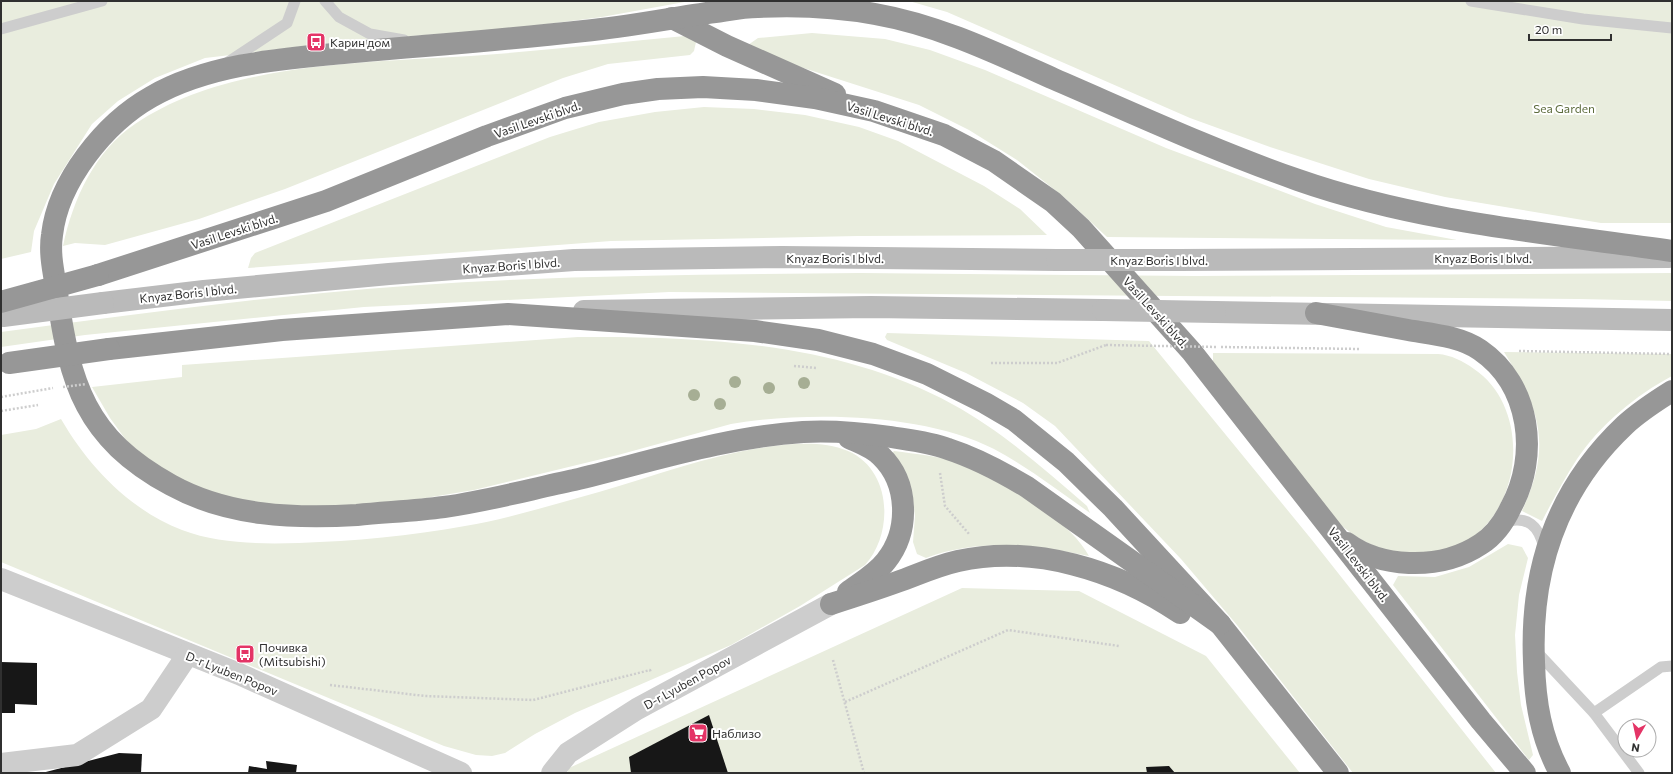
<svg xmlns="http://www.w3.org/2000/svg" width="1673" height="774" font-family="Commissioner,sans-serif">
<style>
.green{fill:#e9edde}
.building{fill:#171717}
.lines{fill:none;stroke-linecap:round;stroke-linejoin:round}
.path{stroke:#cdcdcd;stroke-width:2.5;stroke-dasharray:2 2;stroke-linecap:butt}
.lane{stroke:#cdcdcd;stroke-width:11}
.street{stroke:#cdcdcd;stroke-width:22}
.secondary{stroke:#bababa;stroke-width:22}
.highway{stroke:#979797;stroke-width:22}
.path-bridge{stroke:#cdcdcd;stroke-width:2.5;stroke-dasharray:2 2;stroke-linecap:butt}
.secondary-bridge{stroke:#bababa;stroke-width:22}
.highway-bridge{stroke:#979797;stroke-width:22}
.tree{fill:#a6ae94}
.labels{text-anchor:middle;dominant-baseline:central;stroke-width:4;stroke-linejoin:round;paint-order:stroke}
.poi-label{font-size:12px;fill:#303030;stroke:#fff;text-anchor:start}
.park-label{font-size:12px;fill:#5d6c3d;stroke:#fff}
.street-label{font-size:12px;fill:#303030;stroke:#fff}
</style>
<rect width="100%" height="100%" fill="#fff"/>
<g class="green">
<path d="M1 1H690L602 17 509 29 355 40 205 58 155 78 118 101 92 124 54 184 34 231 31 252 1 259Z"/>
<path d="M909 1H1672V223H1601L1445 197 1369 179 1270 147 1190 118 947 12Z"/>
<path d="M812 33 885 39 930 50 985 70 1166 148 1315 204 1386 227 1457 240 1107 237 1065 198 1017 160 969 130 919 105 750 51 748 45 758 38Z"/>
<path d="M685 36 696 42 694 51 690 55 608 64 563 78 285 189 199 219 105 245 75 243 63 246C73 199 95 151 135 124 229 60 373 63 484 55 551 50 618 42 685 36Z"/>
<path d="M704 107 754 109 805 115 859 127 898 141 984 186 1020 209 1047 235 858 236 611 241 248 268 251 258 255 253 550 137 599 122 655 112Z"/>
<path d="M860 273 1196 276 1672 273V301L1579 299 669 292 364 307 85 335 1 347V332C108 318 216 303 323 293 501 275 681 275 860 273Z"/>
<path d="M887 333 1149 341 1312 540 1496 773H1353L1237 625 1181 559 1055 426 1023 403 966 373 887 340 885 337Z"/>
<path d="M578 337C703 336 841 343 952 404 1002 431 1044 469 1087 506L1090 513C1059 491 1028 467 994 449 925 413 807 411 731 424L618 455 474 490 377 506 295 508 226 498 170 479 126 440 110 418 92 387 182 377V365Z"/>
<path d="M1504 352 1672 354V376C1636 395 1600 425 1577 459 1564 479 1553 500 1542 521L1522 511C1552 446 1541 411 1504 352Z"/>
<path d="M1213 353 1438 354C1451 355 1463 361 1474 369 1535 410 1523 523 1451 549 1444 551 1435 551 1427 552 1395 557 1365 546 1341 525L1213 365Z"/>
<path d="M61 419C89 467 130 510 182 530 219 544 261 544 299 543 354 541 411 536 465 526 511 518 555 504 599 492 662 474 728 448 795 444 812 443 832 444 848 451 892 470 894 533 865 565L800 606 731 645 575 713 535 734 505 753 492 756 476 755 444 746 1 562V435L36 429Z"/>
<path d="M894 451C916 454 939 456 960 463 998 475 1070 520 1089 556 1035 545 979 538 926 558L917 554 913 542 915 516 912 492 889 456Z"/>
<path d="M1508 544 1522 547 1528 558 1519 595 1515 635 1517 672 1521 705 1533 755 1529 760 1393 585 1398 576 1435 577 1469 567Z"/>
<path d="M962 588 1079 591 1206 656 1300 773H567L569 768Z"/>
</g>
<g class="building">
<path d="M1 662 37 663V705L15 704V713H1Z"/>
<path d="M709 715 728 773H631L629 757Z"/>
<path d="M119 753 142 754 141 773H42Z"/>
<path d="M266 761 297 765 296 773H248L249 766 267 769Z"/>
<path d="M1169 766 1175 773H1147L1146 767Z"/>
</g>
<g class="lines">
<g class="path">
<path d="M1221 347 1360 349"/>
<path d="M1519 351 1672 354"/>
<path d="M991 363H1057L1106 345"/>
<path d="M794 366 817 368"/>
<path d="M1 397 53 388"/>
<path d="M1 411 38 405"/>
<path d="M940 473 945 506 969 534"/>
<path d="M833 660 864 773"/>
<path d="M330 685 425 696 533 700 650 670 651 673"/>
<path d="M845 702 1008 630 1119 646"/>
</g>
<g class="lane">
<path d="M325 1 339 17 370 34 404 40"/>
<path d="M1471 1 1583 19 1672 28"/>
<path d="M1 29 102 1"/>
<path d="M225 64 287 23 295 1"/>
<path d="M1504 522C1528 515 1539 526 1544 548"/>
<path d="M1536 651 1594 713 1639 773"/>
<path d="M1594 713 1661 667 1672 666"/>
</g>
<g class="street">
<path d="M1 579 239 674 461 773"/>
<path d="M1 764 77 755 151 709 188 654"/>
<path d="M552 773 568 753 637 709 831 604"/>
</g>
<g class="secondary">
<path d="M1179 260 1669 257"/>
<path d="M103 303 204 291 389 274 574 260 782 257 1057 260"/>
<path d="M584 311 871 307 1103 310"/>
<path d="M1215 312 1672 320"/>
</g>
<g class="highway">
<path d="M672 18 727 46 835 94"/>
<path d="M98 275 326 201 487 136 565 108 623 94 658 89 703 87 756 90 815 98 874 111 944 135 994 161 1053 202 1081 228 1192 352 1481 721 1525 773"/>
<path d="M1316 313C1347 319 1377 324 1408 330 1431 334 1460 336 1480 350 1531 385 1539 456 1511 507 1504 522 1495 535 1481 544 1460 558 1434 564 1409 563 1386 562 1366 557 1347 543"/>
<path d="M109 349 282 330 508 314 755 331 818 340 873 354 927 374 985 403 1014 420 1066 462 1113 508 1220 624 1338 773"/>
<path d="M848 592C860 583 876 574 886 561 910 531 909 483 881 456 872 447 860 443 849 438"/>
<path d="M831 604C853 597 875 590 897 582 917 575 936 566 958 561 1033 544 1117 570 1180 613"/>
<path d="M1220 624 1027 487C1002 472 976 458 948 449 930 442 910 440 891 437 862 433 833 430 803 432 725 437 649 462 574 480 531 489 488 501 444 507 415 511 386 512 357 515 294 519 227 516 171 485 85 438 70 384 57 293 54 274 49 254 52 235 58 181 105 123 151 97 213 61 295 58 365 51 438 45 511 39 584 31 628 27 671 18 715 12 729 10 744 7 758 7 797 5 837 7 875 14 938 25 996 53 1054 79 1135 114 1215 151 1298 180 1418 222 1546 233 1672 251"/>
<path d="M1560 773C1541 738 1535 702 1534 662 1530 570 1557 489 1625 425 1639 412 1656 401 1672 391"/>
</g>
<g class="path-bridge">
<path d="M1106 345 1218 347"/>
<path d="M63 387 86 384"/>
</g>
<g class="secondary-bridge">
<path d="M1057 260H1179"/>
<path d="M1103 310 1215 312"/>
<path d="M3 316 103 303"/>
</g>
<g class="highway-bridge">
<path d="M1 302 98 275"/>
<path d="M9 363 109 349"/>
</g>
</g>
<g class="tree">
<circle cx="735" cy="382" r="6"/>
<circle cx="804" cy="383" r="6"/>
<circle cx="769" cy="388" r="6"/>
<circle cx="694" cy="395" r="6"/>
<circle cx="720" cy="404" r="6"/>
</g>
<defs>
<g id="bus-square" transform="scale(1)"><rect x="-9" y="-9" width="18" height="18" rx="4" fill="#e43466" stroke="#fff"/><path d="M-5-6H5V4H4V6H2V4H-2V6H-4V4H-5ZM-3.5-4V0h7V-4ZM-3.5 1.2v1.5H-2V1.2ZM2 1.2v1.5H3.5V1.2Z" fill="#fff"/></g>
<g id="supermarket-square" transform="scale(1)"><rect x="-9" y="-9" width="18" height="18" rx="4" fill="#e43466" stroke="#fff"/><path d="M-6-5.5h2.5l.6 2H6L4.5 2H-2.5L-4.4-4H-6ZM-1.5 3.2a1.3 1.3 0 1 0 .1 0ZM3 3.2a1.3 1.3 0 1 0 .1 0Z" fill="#fff"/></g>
</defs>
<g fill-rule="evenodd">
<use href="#bus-square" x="316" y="42"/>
<use href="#bus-square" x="245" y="654"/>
<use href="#supermarket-square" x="698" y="733"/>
</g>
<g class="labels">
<g class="poi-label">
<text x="330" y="42">Карин дом</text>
<text x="259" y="647">Почивка<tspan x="259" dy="14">(Mitsubishi)</tspan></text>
<text x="712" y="733">Наблизо</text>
</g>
<g class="park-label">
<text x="1564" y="108">Sea Garden</text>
</g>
<g class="street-label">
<text transform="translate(890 118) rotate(17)">Vasil Levski blvd.</text>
<text transform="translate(537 119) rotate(-19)">Vasil Levski blvd.</text>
<text transform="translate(234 231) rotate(-18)">Vasil Levski blvd.</text>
<text x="835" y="258">Knyaz Boris I blvd.</text>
<text x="1483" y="258">Knyaz Boris I blvd.</text>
<text x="1159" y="260">Knyaz Boris I blvd.</text>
<text transform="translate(511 265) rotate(-4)">Knyaz Boris I blvd.</text>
<text transform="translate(188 293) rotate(-6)">Knyaz Boris I blvd.</text>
<text transform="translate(1156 312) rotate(48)">Vasil Levski blvd.</text>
<text transform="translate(1359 564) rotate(52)">Vasil Levski blvd.</text>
<text transform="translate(232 673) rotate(22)">D-r Lyuben Popov</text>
<text transform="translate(687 682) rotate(-29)">D-r Lyuben Popov</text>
</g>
</g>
<rect width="1673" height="774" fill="none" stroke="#303030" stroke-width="4"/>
<g transform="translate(1637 738) rotate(189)"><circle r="19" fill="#ffffff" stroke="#acacac"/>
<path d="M0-3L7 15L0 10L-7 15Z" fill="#e43466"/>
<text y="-6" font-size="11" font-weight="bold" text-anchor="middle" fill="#303030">N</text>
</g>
<path d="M1529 34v6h82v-6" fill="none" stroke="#303030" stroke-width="2"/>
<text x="1535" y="34" font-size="12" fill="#303030" stroke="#ffffff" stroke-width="3" paint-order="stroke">20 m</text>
</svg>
